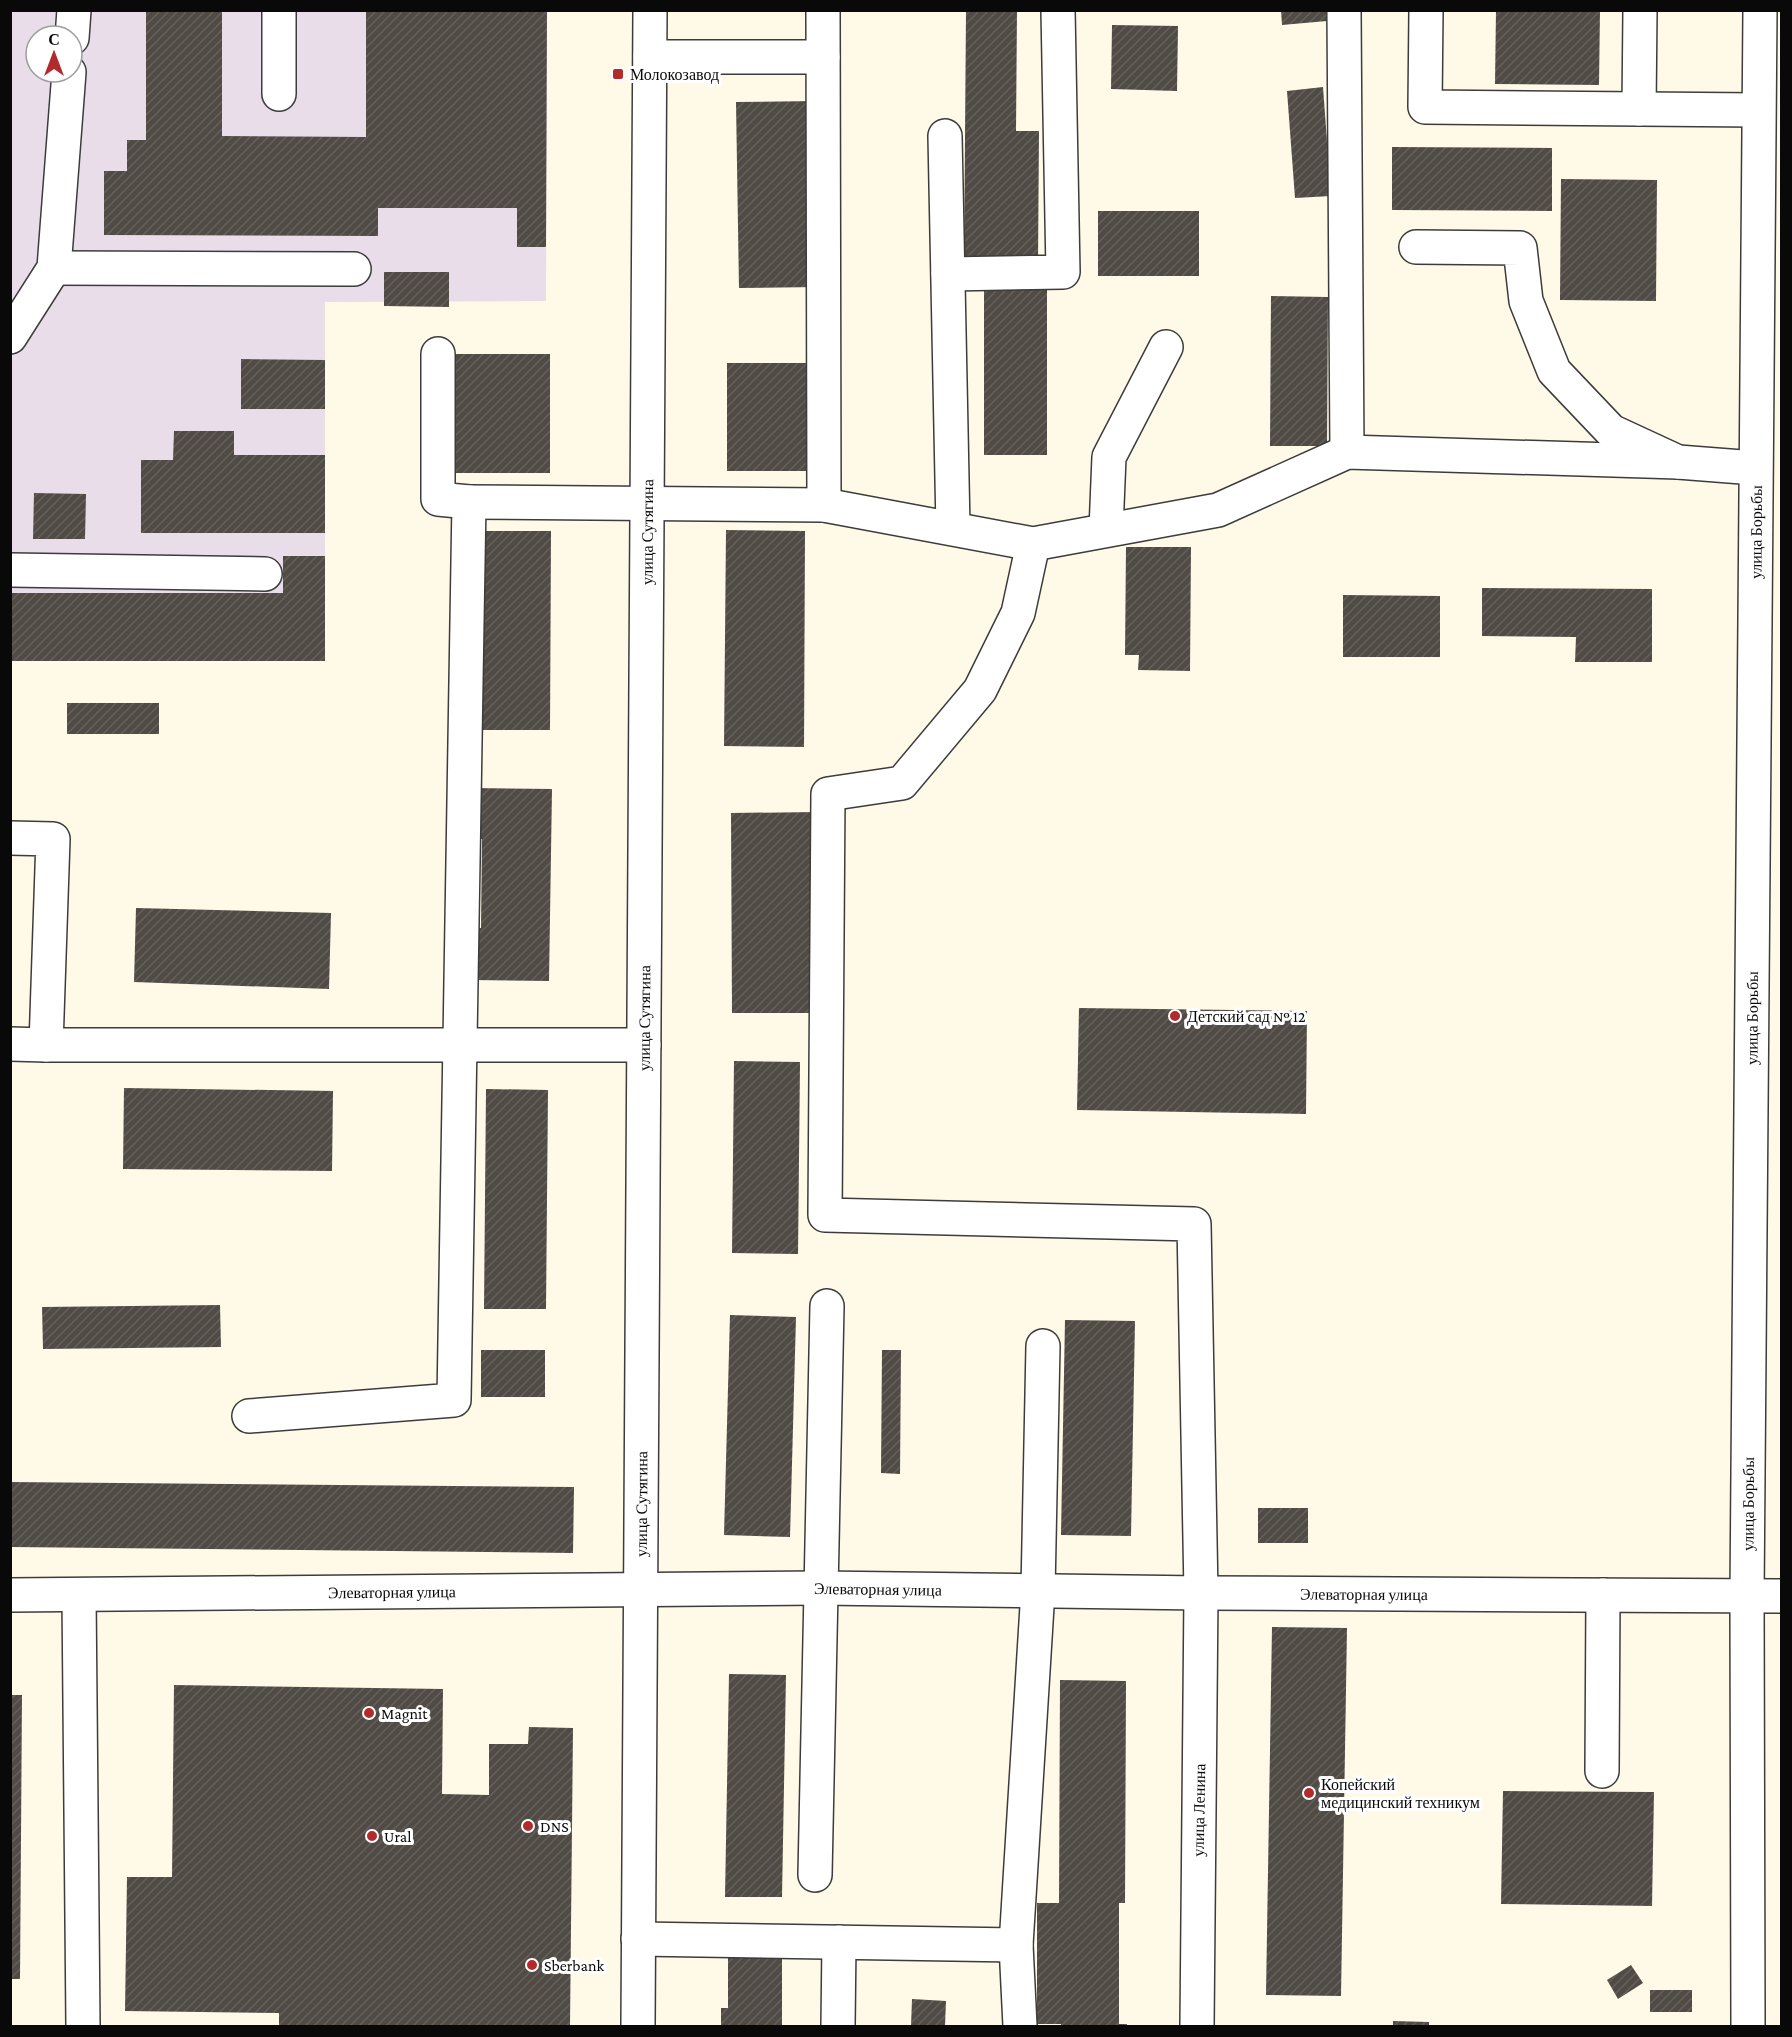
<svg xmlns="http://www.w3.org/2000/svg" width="1792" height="2037" font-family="'Crimson Pro',serif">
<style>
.industrial{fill:#e8dde9;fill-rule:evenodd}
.building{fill:url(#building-hatch)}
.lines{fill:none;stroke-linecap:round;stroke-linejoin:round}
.minor-casing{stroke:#3c3c3c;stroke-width:36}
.minor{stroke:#fff;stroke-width:33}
.poi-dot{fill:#b12a2c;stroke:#fff;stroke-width:2}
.labels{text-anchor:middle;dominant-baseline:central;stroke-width:6;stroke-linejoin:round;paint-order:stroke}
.poi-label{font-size:16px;fill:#090909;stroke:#fff;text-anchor:start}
.street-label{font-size:16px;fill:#090909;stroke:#fff}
</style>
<defs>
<pattern id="building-hatch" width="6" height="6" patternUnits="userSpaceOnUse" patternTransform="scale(1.5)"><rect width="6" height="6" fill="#514b46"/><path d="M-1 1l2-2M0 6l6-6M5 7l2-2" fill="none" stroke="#65605c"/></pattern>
</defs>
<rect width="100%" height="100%" fill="#fefae7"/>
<path class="industrial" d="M11 11H547L546 301 325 302V661H11ZM36 36H72V72H36Z"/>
<g class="building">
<path d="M146 10H222V136L366 137V10H547L546 247H517V208H378V236L104 235V171H127V140H146Z"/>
<path d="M966 10H1017L1016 131H1039L1038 264H964Z"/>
<path d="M1281 10H1326L1327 21 1282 25Z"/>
<path d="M1496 10H1600L1599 85 1495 84Z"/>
<path d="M1112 25 1178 26 1177 91 1111 89Z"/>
<path d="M1323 87 1331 196 1295 198 1287 91Z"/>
<path d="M816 101 818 287 739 288 736 102Z"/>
<path d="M1392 147 1552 148V211L1392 210Z"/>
<path d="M1561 179 1657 180 1656 301 1560 300Z"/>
<rect x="1098" y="211" width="101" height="65"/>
<path d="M384 272H449V307L384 306Z"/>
<rect x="984" y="287" width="63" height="168"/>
<path d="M1271 296 1328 297 1327 446H1270Z"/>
<path d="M455 354H550V473H456Z"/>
<path d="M241 359 325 360V409H241Z"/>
<rect x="727" y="363" width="87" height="108"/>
<path d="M174 431H234V455H325V533H141V460H173Z"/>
<path d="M34 493 86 494 85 539H33Z"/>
<path d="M726 530 805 531 804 747 724 746Z"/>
<path d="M478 531H551L550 730H477Z"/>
<path d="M1126 547H1191L1190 671 1138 670 1139 655H1125Z"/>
<path d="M283 556H325V661H10V593H283Z"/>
<path d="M1482 588 1652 589V662H1575L1576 637 1482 636Z"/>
<path d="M1343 595 1440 596V657H1343Z"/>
<rect x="67" y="703" width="92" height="31"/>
<path d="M473 788 552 789 549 981 473 980 474 928H481L482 839H473Z"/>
<path d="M816 812 817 1013H732L731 813Z"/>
<path d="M136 908 331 913 329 989 134 982Z"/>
<path d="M1079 1008 1307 1011 1306 1114 1077 1110Z"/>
<path d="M734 1061 800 1062 798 1254 732 1253Z"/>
<path d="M124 1088 333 1091 332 1171 123 1169Z"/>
<path d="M486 1089 548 1090 546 1309H484Z"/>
<path d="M220 1305 221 1347 43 1349 42 1307Z"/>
<path d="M730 1315 796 1317 790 1537 724 1535Z"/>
<path d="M1065 1320 1135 1321 1131 1536 1061 1535Z"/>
<rect x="481" y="1350" width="64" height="47"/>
<path d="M882 1350H901L900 1474 881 1473Z"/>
<path d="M10 1482 574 1487 573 1553 10 1547Z"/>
<rect x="1258" y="1508" width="50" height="35"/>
<path d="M1272 1627 1347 1628 1341 1996 1266 1995Z"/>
<path d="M729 1674 786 1675 782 1897H725Z"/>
<path d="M1060 1680 1126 1681 1125 1903H1119V2024H1127V2026H1061V2024H1037V1903H1059Z"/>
<path d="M174 1685 443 1689 442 1794 489 1795V1744H528L529 1727 573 1728 570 2026H279V2013L125 2011 127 1877H172Z"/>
<path d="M10 1695H22L20 1979H10Z"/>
<path d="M1503 1791 1654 1792 1652 1906 1501 1904Z"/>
<path d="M728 1956H782V2026H721V2008H728Z"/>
<path d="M1631 1965 1643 1983 1618 1999 1607 1980Z"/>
<rect x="1650" y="1990" width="42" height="22"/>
<path d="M912 1999 946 2001 945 2026H911Z"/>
<path d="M1393 2021 1429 2022V2026H1393Z"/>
</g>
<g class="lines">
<g class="minor-casing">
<g id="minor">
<path d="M279 10V94"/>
<path d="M823 10 824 505"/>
<path d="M1344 10 1347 452"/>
<path d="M1426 10 1425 107 1758 110"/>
<path d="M72 38 74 10"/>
<path d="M650 57H823"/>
<path d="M1639 109 1640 10"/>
<path d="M945 136 953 528"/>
<path d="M1416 247 1520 248 1526 301 1554 371 1611 431 1678 462 1755 468"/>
<path d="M54 268 354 269"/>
<path d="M948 274 1063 272 1058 10"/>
<path d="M10 337 54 268 69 72"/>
<path d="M469 502 824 505 1033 544 1218 510 1347 452 1678 462"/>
<path d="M1106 530 1109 457 1166 347"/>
<path d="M1033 544 1018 613 980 690 902 783 828 794 825 1215 1194 1224 1201 1593 1197 2026"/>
<path d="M10 570 265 574"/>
<path d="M10 838 53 839 46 1045H644"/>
<path d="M10 1044 46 1045"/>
<path d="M249 1416 454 1400 469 502 438 499V354"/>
<path id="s1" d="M10 1595 820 1588 1201 1593 1782 1596"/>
<path d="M79 1595 83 2026"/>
<path d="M1602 1771 1603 1595"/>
<path d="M815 1875 827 1306"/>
<path d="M638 1939 1016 1945"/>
<path id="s2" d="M638 2026 650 10"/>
<path d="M838 2026 839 1942"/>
<path d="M1020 2026 1016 1945 1038 1590 1043 1346"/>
<path id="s3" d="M1748 2026 1747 1596 1760 10"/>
</g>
</g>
<use href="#minor" class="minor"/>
</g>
<g class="poi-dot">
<rect x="612" y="68" width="12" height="12" rx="3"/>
<circle cx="1175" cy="1016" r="6"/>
<circle cx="369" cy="1713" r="6"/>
<circle cx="1309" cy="1793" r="6"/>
<circle cx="528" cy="1826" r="6"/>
<circle cx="372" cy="1836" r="6"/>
<circle cx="532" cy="1965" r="6"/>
</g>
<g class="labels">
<g class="poi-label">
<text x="630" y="74">Молокозавод</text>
<text x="1187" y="1016">Детский сад № 12</text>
<text x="381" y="1713">Magnit</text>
<text x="1321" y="1784">Копейский<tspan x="1321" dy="18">медицинский техникум</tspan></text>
<text x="540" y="1826">DNS</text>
<text x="384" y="1836">Ural</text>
<text x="544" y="1965">Sberbank</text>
</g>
<g class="street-label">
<text stroke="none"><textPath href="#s2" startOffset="1494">улица Сутягина</textPath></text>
<text stroke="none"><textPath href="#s3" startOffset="1494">улица Борьбы</textPath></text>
<text stroke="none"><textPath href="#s2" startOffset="1008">улица Сутягина</textPath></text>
<text stroke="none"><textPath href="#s3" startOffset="1008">улица Борьбы</textPath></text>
<text stroke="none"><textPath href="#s2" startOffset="522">улица Сутягина</textPath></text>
<text stroke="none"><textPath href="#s3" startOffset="522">улица Борьбы</textPath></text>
<text stroke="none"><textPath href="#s1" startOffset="868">Элеваторная улица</textPath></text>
<text stroke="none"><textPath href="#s1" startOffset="382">Элеваторная улица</textPath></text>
<text stroke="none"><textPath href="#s1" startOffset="1354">Элеваторная улица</textPath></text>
<text transform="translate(1199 1810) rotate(-89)">улица Ленина</text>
</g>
</g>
<rect width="1792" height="2037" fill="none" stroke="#090909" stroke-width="24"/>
<g transform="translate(54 54)"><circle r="28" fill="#ffffff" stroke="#9d9d9d" stroke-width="1.5"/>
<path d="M0-4.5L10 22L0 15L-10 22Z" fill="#b12a2c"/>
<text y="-9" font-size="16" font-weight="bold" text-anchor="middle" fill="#090909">С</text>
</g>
</svg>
